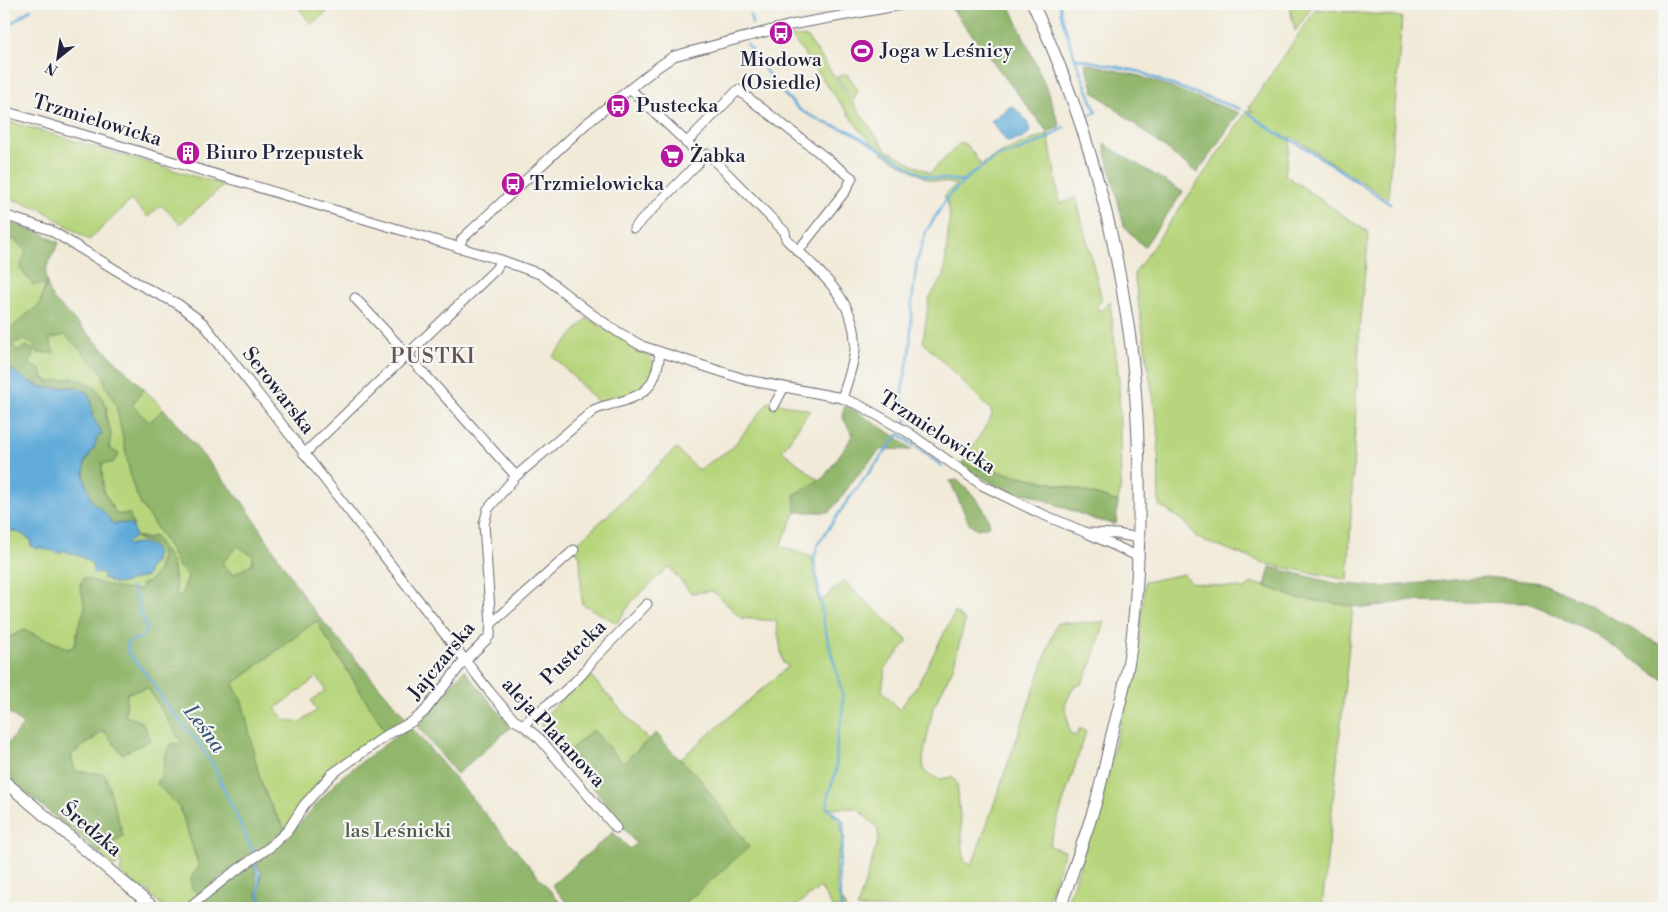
<svg xmlns="http://www.w3.org/2000/svg" width="1668" height="912" font-family="'Libre Bodoni',serif">
<style>
.green{fill:#b7d57c;stroke:#6c7c5c;fill-rule:evenodd}
.forest{fill:#91b66c;stroke:#5a6c54;fill-rule:evenodd}
.water{fill:#61abd9;stroke:#42668a}
.lines{fill:none;stroke-linecap:round;stroke-linejoin:round}
.stream{stroke:#61abd9;stroke-width:2.5}
.minor-casing{stroke:#6a6872;stroke-width:11}
.major-casing{stroke:#6a6872;stroke-width:13}
.minor{stroke:#fff;stroke-width:9}
.major{stroke:#fff;stroke-width:11}
.labels{text-anchor:middle;dominant-baseline:central;stroke-width:4.5;stroke-linejoin:round;paint-order:stroke}
.poi-label{font-size:20px;fill:#22223b;stroke:#f6f6f2;text-anchor:start}
.street-label{font-size:20px;fill:#22223b;stroke:#f6f6f2}
.park-label{font-size:20px;fill:#4f584e;stroke:#f6f6f2}
.neighbourhood-label{font-size:21px;letter-spacing:1px;fill:#665257;stroke:#f6f6f2}
.water-label{font-size:21px;font-style:italic;fill:#3b597a;stroke:#f6f6f2}
</style>
<rect width="100%" height="100%" fill="#f6f6f2"/>
<filter id="ink" filterUnits="userSpaceOnUse"><feTurbulence type="fractalNoise" baseFrequency=".02" numOctaves="2"/><feDisplacementMap in="SourceGraphic" scale="10" xChannelSelector="R" yChannelSelector="G"/><feConvolveMatrix kernelMatrix="1 2 1 2 8 2 1 2 1" color-interpolation-filters="sRGB"/></filter>
<filter id="wash" filterUnits="userSpaceOnUse"><feTurbulence type="fractalNoise" baseFrequency=".0096" numOctaves="4" result="noise"/><feDisplacementMap in="SourceGraphic" scale="20" xChannelSelector="R" yChannelSelector="G"/><feGaussianBlur stdDeviation="1.12" result="paint"/><feColorMatrix in="noise" values="0 0 0 0 0 0 0 0 0 0 0 0 0 0 0 0 0 1.4 0 .05"/><feComposite in="paint" operator="in"/></filter>
<g filter="url(#wash)">
<rect width="100%" height="100%" fill="#f1ead8"/>
<g class="green">
<path d="M296 4H322L328 11 311 24Z"/>
<path d="M1289 4H1314L1295 31Z"/>
<path d="M1316 9 1402 17 1388 199 1291 136 1285 175 1369 233 1360 318 1348 580 1267 564 1197 538 1186 523 1159 505 1158 431 1134 274 1248 110 1253 112 1249 107Z"/>
<path d="M791 36 807 37 886 150 930 173 961 142 968 146 981 165 995 156 1048 133 1060 204 1076 197 1102 300 1096 307 1101 311 1110 302 1119 381 1121 483 1118 502C1071 485 1022 476 972 467L963 462 992 416 991 410 923 342 929 298 944 276 950 214 948 204 944 196 956 184 929 180 884 154 862 133Z"/>
<path d="M847 74 858 90 854 100 837 77Z"/>
<path d="M4 120 224 185 180 224 161 205 148 217 131 200 89 240 41 209 4 196Z"/>
<path d="M4 239H14L26 252 46 284 39 306C25 313 18 326 4 332V264L8 259Z"/>
<path d="M587 318 641 349 655 363 649 381 635 392 600 404 553 356Z"/>
<path d="M65 334 102 372 106 386 116 403 132 483 141 505 166 542 179 567 188 576 182 595 177 597 172 562 155 537 151 536 149 539 138 536V539C145 542 154 542 159 549 166 560 152 584 142 589 127 596 98 582 84 578L80 584 86 608 79 624 75 645 69 649 24 630 10 637 4 644V544L7 538 6 529 20 533 31 540V546L38 549 40 547 60 553 62 550 82 557 93 564V571L96 574 101 572C115 589 129 580 147 576L149 567 155 562V548L146 544 129 545 126 543 134 537 133 523 116 514 103 490 102 463 109 448 111 434 106 417 107 407 95 386 74 378 49 382 28 364 11 343 24 340 53 353 49 338Z"/>
<path d="M144 389 164 409 149 423 132 405Z"/>
<path d="M769 401 810 410 782 451 819 480 794 495 796 512 780 546 812 557 819 603 844 581 908 641 886 667 882 690 899 710 917 686 955 612 965 621 953 668 933 708 923 758 924 772 940 779 952 777 957 783 964 860 972 864 982 838 1057 623 1105 622 1092 662 1082 684 1074 686 1065 705 1070 733 1076 736 1080 728 1086 732 1049 846 1065 851 1045 908H857L879 838 877 828 857 808H826L840 822 843 839 835 866 837 894 846 908H833L820 887 794 908H784L778 905 776 908H679L697 893V775L680 759 789 666 783 663 776 621 741 618 713 591 691 593 669 567 633 600 617 623 582 604 580 556 573 547 612 511 676 448 698 470 732 448Z"/>
<path d="M238 545 253 556 252 564 233 575 222 563Z"/>
<path d="M1184 574 1192 583 1245 589 1252 583 1265 586 1296 598 1353 606 1322 908H1065L1079 868 1081 867 1079 866 1102 794H1104L1103 791 1122 717 1123 718 1122 715 1130 689H1132L1131 686 1139 638H1141L1139 636 1145 582Z"/>
<path d="M316 621 386 732 367 744 345 760 286 830 273 809 262 786 250 743 242 704 233 684ZM317 677 326 690 311 701 317 710 301 722 285 720 275 709Z"/>
<path d="M588 673 648 740 623 763 593 730 563 756 541 731V720Z"/>
<path d="M148 688 182 743 165 755 163 772 157 784 180 807 199 867V894L183 908H165L149 894 150 892 145 888 143 891 120 872 122 863 120 862 114 867 98 853 123 836 75 771 71 755 125 716 127 693Z"/>
</g>
<g class="forest">
<path d="M948 4H1009L1043 80 1060 126 1048 133Z"/>
<path d="M1085 63 1140 76 1239 113 1197 173 1094 92Z"/>
<path d="M1104 144 1183 192 1144 247 1124 226Z"/>
<path d="M4 221 41 233 59 243C46 268 40 271 53 299L144 389 132 405 149 422 164 409 244 504 309 605 406 718 397 727 386 732 316 621 233 684C236 691 241 698 243 705 255 751 256 790 286 830L199 894 191 888V877L199 867 180 808 157 784C164 771 164 758 170 744L182 743 148 688 127 693 125 716 142 722 151 740 122 754 103 730 71 755 75 771 105 774 123 836 98 853 4 774V748L23 725 4 708V644L10 637 24 630 69 649 75 645 79 624 85 608 80 584 84 578C104 584 122 592 142 589L141 585C143 584 146 583 148 582 157 576 167 555 157 547 150 541 141 542 135 537L149 539 151 536 155 537 172 562 177 597 182 595 188 576 179 567 166 542 141 505 132 483 116 404 106 386 102 372 65 335 49 339 54 353H37L33 344 24 340 11 343 18 351 27 346 33 350V357L29 364 41 370 43 378 49 382 74 378 95 386 107 407 106 417 111 434 109 448 119 454 113 463H102L103 490 116 514H130L133 527 127 523 113 524 102 510 92 502 84 477 85 462 94 448 96 438 101 430 92 417 91 401 77 387H43L28 381 4 366V332C18 326 25 313 39 306L46 284 33 285 20 268 26 252 14 239H4ZM238 546 253 556 252 564 233 575 222 563Z"/>
<path d="M845 405 895 436 912 450 881 449 856 477 830 512H796L794 495 824 477 853 436 842 416Z"/>
<path d="M963 462 972 467C1022 476 1071 486 1118 502L1116 524 1096 520 1029 494 1010 493 960 465Z"/>
<path d="M957 480C971 492 987 508 990 526L977 529 969 523 950 481Z"/>
<path d="M1270 567 1334 583 1379 587 1486 577 1542 583 1582 601 1664 647V680L1594 633 1530 603 1406 601 1366 608 1296 598 1265 586Z"/>
<path d="M464 670 511 727 457 774 418 727 424 717Z"/>
<path d="M413 729 565 908H266L259 894 261 872 256 862 288 837 340 778 403 731Z"/>
<path d="M593 730 623 763 656 733 673 753 697 775 749 847 679 908H571L552 885 613 832 630 849 636 844 567 753Z"/>
<path d="M253 864C260 880 253 894 262 908H195L214 892Z"/>
</g>
<g class="water">
<path d="M1011 106C1019 110 1030 123 1030 132L1022 139 1007 142 991 121Z"/>
<path d="M4 366C16 372 27 382 41 387 57 392 86 378 91 402 92 406 91 410 92 414 93 422 101 426 102 435H98L94 448 85 462 84 477 92 502 102 510 113 524 127 523 133 527 135 537 127 543 129 545C138 540 158 544 157 556L154 558 155 562 149 567 147 576 119 584 109 582 108 579H102L104 575 101 572 95 574 93 572 92 564 82 557 62 550 60 554C54 549 46 552 40 547L38 549 31 546V540L20 533 4 528Z"/>
</g>
<g class="lines">
<g class="stream">
<path d="M788 4H791"/>
<path d="M1060 4 1061 14 1075 58 1096 112 1087 116"/>
<path d="M651 6 654 4"/>
<path d="M750 14 752 24"/>
<path d="M4 29 31 9"/>
<path d="M747 44 778 88 800 110 825 123 850 131 923 175 935 178 963 181"/>
<path d="M1075 58 1141 72 1161 81 1240 109"/>
<path d="M1246 111 1276 133 1297 143 1326 161 1390 204"/>
<path d="M905 412 902 399V391L910 350 912 301 917 261 926 232 934 219 949 195 974 172 998 156 1010 154 1044 140 1064 127"/>
<path d="M905 426 906 418"/>
<path d="M131 587 137 598 140 613 146 624 147 629 144 634"/>
<path d="M141 638 135 639 127 643 128 652 153 683 164 701 200 745 214 767 253 852"/>
<path d="M255 864C264 882 254 890 263 908"/>
<path d="M841 908 838 868 844 838 843 822 840 818 828 809V795L836 773 837 737 841 722 843 704 842 692 824 625 814 558 818 544 848 500 899 434 942 466"/>
</g>
</g>
</g>
<g filter="url(#ink)">
<g class="lines">
<g class="minor-casing">
<g id="minor">
<path d="M630 89 701 156 708 154 785 232 786 239C817 270 859 301 855 350 853 366 847 383 842 398"/>
<path d="M4 111 501 260 540 274 593 315 618 332 642 346 747 380 842 398 859 405 909 433 982 485 1037 512 1087 533 1139 557"/>
<path d="M686 143 738 90 852 178 846 190 798 251"/>
<path d="M4 215 50 230 144 287 178 304 203 323 489 691 514 720 523 725 540 739 616 828"/>
<path d="M634 228 698 163 701 156"/>
<path d="M459 248 462 239 586 124 655 69 674 56 791 25 907 4"/>
<path d="M355 298 403 350 516 476"/>
<path d="M774 406 784 387"/>
<path d="M304 454 496 269 501 260"/>
<path d="M1090 533 1117 534 1139 538"/>
<path d="M491 624 574 550"/>
<path d="M523 725C543 706 578 685 591 662L647 604"/>
<path d="M188 908 227 877 270 847 288 830 304 805 332 774 387 735 413 721 424 712 461 665 487 639 490 635 491 624 484 524 488 509 516 476 594 410C600 407 605 406 612 404 646 396 656 387 660 352"/>
</g>
</g>
<g class="major-casing">
<g id="major">
<path d="M1033 4C1080 105 1112 215 1128 325 1136 375 1138 425 1139 475 1140 532 1138 590 1131 647 1127 676 1120 705 1112 734 1107 757 1102 780 1096 802 1085 838 1072 873 1060 908"/>
<path d="M4 781 154 908"/>
</g>
</g>
<use href="#minor" class="minor"/>
<use href="#major" class="major"/>
</g>
</g>
<defs>
<g id="bus-disc" transform="scale(1.25)"><circle r="9.5" fill="#b5179e" stroke="#f6f6f2"/><path d="M-5-6H5V4H4V6H2V4H-2V6H-4V4H-5ZM-3.5-4V0h7V-4ZM-3.5 1.2v1.5H-2V1.2ZM2 1.2v1.5H3.5V1.2Z" fill="#fff"/></g>
<g id="stadium-disc" transform="scale(1.25)"><circle r="9.5" fill="#b5179e" stroke="#f6f6f2"/><path d="M0-5a6.5 5 0 1 0 0 10a6.5 5 0 1 0 0-10ZM-3.5-1.8h7v3.6h-7Z" fill="#fff"/></g>
<g id="building-disc" transform="scale(1.25)"><circle r="9.5" fill="#b5179e" stroke="#f6f6f2"/><path d="M-4-6H4V6H1V3H-1V6H-4ZM-2.5-4.3h1.7v1.8h-1.7ZM.8-4.3h1.7v1.8H.8ZM-2.5-1h1.7V.8h-1.7ZM.8-1h1.7V.8H.8Z" fill="#fff"/></g>
<g id="supermarket-disc" transform="scale(1.25)"><circle r="9.5" fill="#b5179e" stroke="#f6f6f2"/><path d="M-6-5.5h2.5l.6 2H6L4.5 2H-2.5L-4.4-4H-6ZM-1.5 3.2a1.3 1.3 0 1 0 .1 0ZM3 3.2a1.3 1.3 0 1 0 .1 0Z" fill="#fff"/></g>
</defs>
<g fill-rule="evenodd">
<use href="#bus-disc" x="781" y="33"/>
<use href="#stadium-disc" x="862" y="51"/>
<use href="#bus-disc" x="618" y="106"/>
<use href="#building-disc" x="188" y="153"/>
<use href="#supermarket-disc" x="672" y="156"/>
<use href="#bus-disc" x="513" y="184"/>
</g>
<g class="labels">
<g class="poi-label">
<text x="880" y="51">Joga w Leśnicy</text>
<text x="781" y="60" text-anchor="middle">Miodowa<tspan x="781" dy="23">(Osiedle)</tspan></text>
<text x="636" y="106">Pustecka</text>
<text x="206" y="153">Biuro Przepustek</text>
<text x="690" y="156">Żabka</text>
<text x="530" y="184">Trzmielowicka</text>
</g>
<g class="street-label">
<text transform="translate(97 121) rotate(17)">Trzmielowicka</text>
<text transform="translate(278 391) rotate(52)">Serowarska</text>
<text transform="translate(937 433) rotate(33)">Trzmielowicka</text>
<text transform="translate(574 653) rotate(-45)">Pustecka</text>
<text transform="translate(442 661) rotate(-51)">Jajczarska</text>
<text transform="translate(553 733) rotate(47)">aleja Platanowa</text>
<text transform="translate(91 830) rotate(40)">Średzka</text>
</g>
<g class="park-label">
<text x="398" y="831">las Leśnicki</text>
</g>
<g class="neighbourhood-label">
<text x="433" y="357">PUSTKI</text>
</g>
<g class="water-label">
<text transform="translate(204 729) rotate(53)">Leśna</text>
</g>
</g>
<rect width="1668" height="912" fill="none" stroke="#f6f6f2" stroke-width="20"/>
<g transform="translate(58 58) rotate(210)" stroke="#f6f6f2" stroke-width="4" paint-order="stroke">
<path d="M0-4L9 19L0 12L-9 19Z" fill="#22223b"/>
<text y="-8" font-size="14" font-weight="bold" text-anchor="middle" fill="#22223b">N</text>
</g>
</svg>
